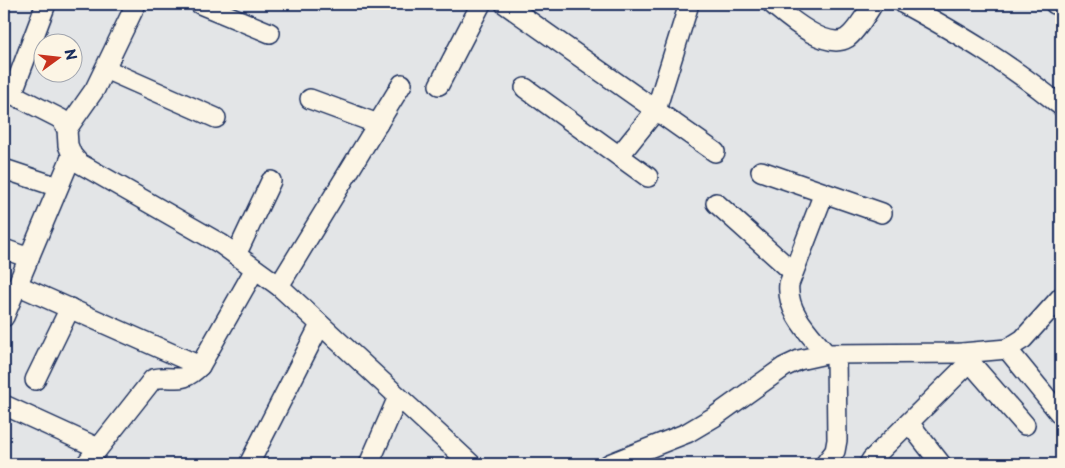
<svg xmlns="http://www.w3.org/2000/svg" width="1065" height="468" font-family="'Playpen Sans',sans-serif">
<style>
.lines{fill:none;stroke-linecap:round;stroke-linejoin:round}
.street-casing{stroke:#1b2f5e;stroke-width:22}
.street{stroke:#fcf5e5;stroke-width:19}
</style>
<rect width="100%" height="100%" fill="#e3e5e7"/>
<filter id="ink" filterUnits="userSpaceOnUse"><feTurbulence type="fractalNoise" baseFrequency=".02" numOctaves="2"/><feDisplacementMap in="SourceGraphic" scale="10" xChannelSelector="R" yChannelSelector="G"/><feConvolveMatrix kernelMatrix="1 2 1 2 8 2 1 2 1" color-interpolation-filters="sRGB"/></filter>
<g filter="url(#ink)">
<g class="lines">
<g class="street-casing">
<g id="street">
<path d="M200 4 270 33"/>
<path d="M505 4 715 152"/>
<path d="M772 4C788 17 826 51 847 38 856 32 867 13 873 4"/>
<path d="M904 4C961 35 1011 65 1061 106"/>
<path d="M1055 4 1061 7"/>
<path d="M105 69 216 118"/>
<path d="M439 85 481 4"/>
<path d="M525 88 648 177"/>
<path d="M4 90 61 119 67 129 68 145 72 155 79 163 221 244 279 286 471 464"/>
<path d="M12 94 46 4"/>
<path d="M310 99 378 124"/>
<path d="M67 129 95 89 136 4"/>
<path d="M619 156 656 110 689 4"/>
<path d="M4 169 58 187"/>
<path d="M761 171 882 213"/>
<path d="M824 193 789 284C786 312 810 334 826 354"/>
<path d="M716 203 793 272"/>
<path d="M4 249 29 258"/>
<path d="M236 255 271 181"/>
<path d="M17 285 200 366"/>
<path d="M279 286 402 84"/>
<path d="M4 317 72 155"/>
<path d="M1007 349 1061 415"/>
<path d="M970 362 1025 425"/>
<path d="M35 380 70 308"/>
<path d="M4 405 98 448"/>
<path d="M909 423 941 464"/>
<path d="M86 464 153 379C176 374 180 386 200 366L255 269"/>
<path d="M249 464 320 325"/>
<path d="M369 464 398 397"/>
<path d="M609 464 687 433 714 417 784 367 799 360 826 354 962 353 1007 349 1023 339 1061 297"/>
<path d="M825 464 835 451 837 440 836 354"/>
<path d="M869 464 872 459 970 362 962 353"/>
</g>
</g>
<use href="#street" class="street"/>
</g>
</g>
<rect width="1065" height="468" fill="none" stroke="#fcf5e5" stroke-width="20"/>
<rect x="10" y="10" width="1045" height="448" fill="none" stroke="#1b2f5e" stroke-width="2" filter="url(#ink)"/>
<g transform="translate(58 58) rotate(75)"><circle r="24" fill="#fcf5e5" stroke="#a2a6af"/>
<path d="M0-4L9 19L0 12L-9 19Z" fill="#c8321e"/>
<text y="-8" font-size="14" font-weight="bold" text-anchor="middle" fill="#1b2f5e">N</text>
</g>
</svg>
